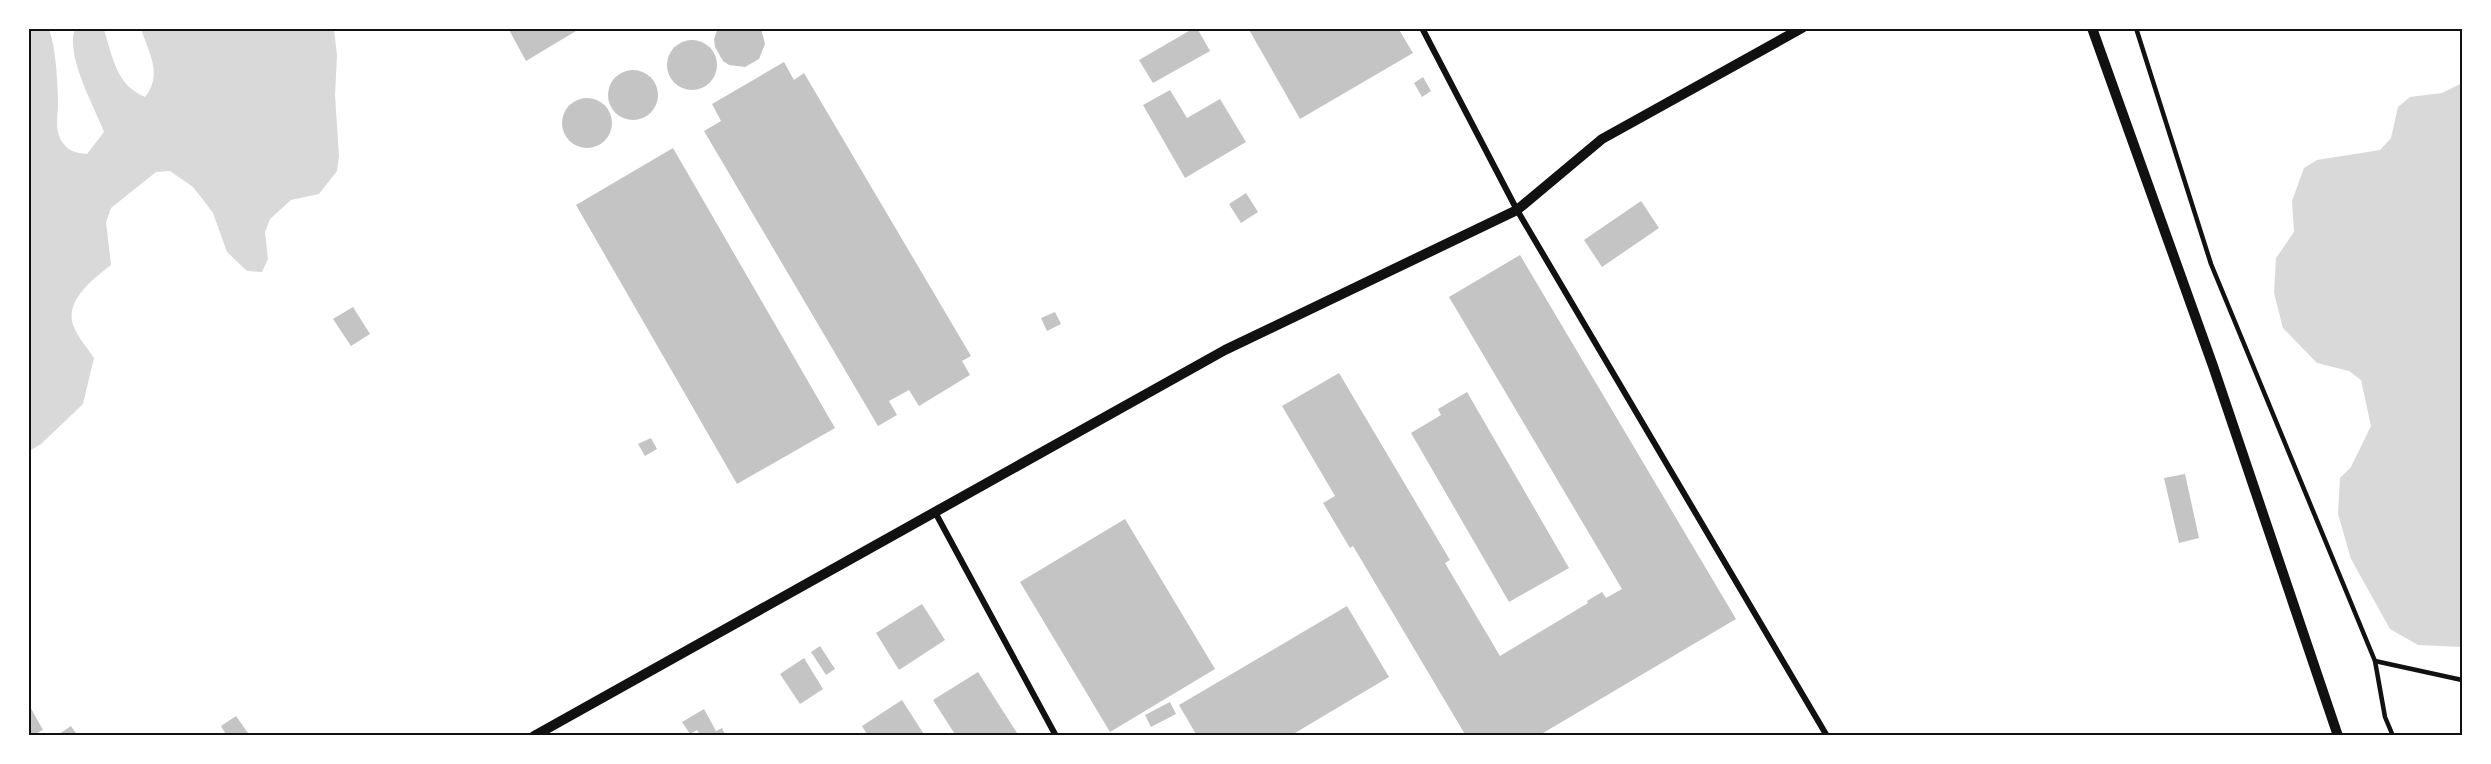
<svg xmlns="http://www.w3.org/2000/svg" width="2491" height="764" font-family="Mulish,sans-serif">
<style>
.water{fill:#d9d9d9}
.building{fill:#c4c4c4}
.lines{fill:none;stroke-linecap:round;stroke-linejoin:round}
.service{stroke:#111;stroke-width:4.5}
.minor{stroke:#111;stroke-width:6}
.tertiary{stroke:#111;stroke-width:10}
.neatline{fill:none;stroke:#111;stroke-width:2}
</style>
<rect width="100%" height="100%" fill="#fff"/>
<g class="water">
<path d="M29 28 49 29C56 50 57 75 58 98 59 113 53 130 63 143 69 152 78 153 87 154L104 132C94 106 65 55 75 29L104 30C113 58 116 85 145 97 163 74 149 53 141 29H334L337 56 335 95 339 156 337 171 319 194 291 200 270 219 265 232 268 259 262 272 247 271 227 252 213 213 204 201 193 187 170 171 156 172 111 208 106 222 111 265C95 278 68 297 72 321 74 333 87 347 94 358L83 404 41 444 29 451Z"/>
<path d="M2462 83V647L2418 645 2390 629 2351 559 2338 514 2340 478 2351 467 2371 426 2361 380 2349 371 2317 363 2283 328 2274 293 2276 258 2294 232 2292 201 2304 168 2317 160 2380 150 2391 138 2398 107 2410 97 2442 93Z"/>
</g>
<g class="building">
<path d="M508 28H581L526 61Z"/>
<path d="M718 28H761L765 44 759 59 745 67 729 65 723 61 715 47 714 39Z"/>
<path d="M1194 28H1197L1210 51 1153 83 1139 60Z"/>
<path d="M1248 28H1398L1413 53 1300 119Z"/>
<circle cx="692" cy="65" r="25"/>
<path d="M784 62 794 80 804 73 971 356 962 361 970 375 919 406 909 390 889 401 897 415 878 426 704 131 721 121 712 104Z"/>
<circle cx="633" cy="95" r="25"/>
<path d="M1423 77 1431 91 1422 97 1414 83Z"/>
<path d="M1170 90 1187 118 1220 99 1246 142 1185 178 1143 105Z"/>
<circle cx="587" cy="123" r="25"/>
<path d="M673 148 835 428 737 484 576 205Z"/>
<path d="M1246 193 1258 212 1241 223 1229 204Z"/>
<path d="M1641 201 1659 228 1602 267 1584 240Z"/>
<path d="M1520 255 1736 619 1538 736H1466L1353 546 1350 548 1323 503 1335 496 1282 406 1339 373 1450 560 1445 563 1500 656 1588 603 1587 601 1602 592 1606 598 1622 589 1449 297Z"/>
<path d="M353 307 370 334 351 346 333 319Z"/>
<path d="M1055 312 1061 324 1047 331 1041 318Z"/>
<path d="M1467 392 1569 568 1509 602 1411 433 1441 415 1438 409Z"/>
<path d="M651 438 657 449 645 456 638 444Z"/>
<path d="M2185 474 2199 538 2179 543 2164 478Z"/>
<path d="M1125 519 1215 669 1110 732 1020 582Z"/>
<path d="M922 604 945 640 899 670 876 633Z"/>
<path d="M1347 606 1389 677 1290 736H1197L1179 705Z"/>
<path d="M820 646 835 669 826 675 811 652Z"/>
<path d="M804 658 823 689 800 704 780 674Z"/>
<path d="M978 672 1019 736H956L933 700Z"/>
<path d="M902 700 925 736H868L862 726Z"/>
<path d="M1170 702 1176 714 1151 727 1145 715Z"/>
<path d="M28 703 43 730 31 736H28Z"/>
<path d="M704 709 716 731 722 728 726 736H701L697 730 690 734 682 722Z"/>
<path d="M236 716 248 733 244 736H227L221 726Z"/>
<path d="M71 726 78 736H56Z"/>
</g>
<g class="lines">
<g class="service">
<path d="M2136 28 2211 264 2375 661 2385 717 2393 736"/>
<path d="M2375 661 2462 680"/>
</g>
<g class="minor">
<path d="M1422 28 1517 210 1827 736"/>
<path d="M935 512 1056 736"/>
</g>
<g class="tertiary">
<path d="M2092 28 2213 366 2338 736"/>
<path d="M534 736 1225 350 1517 210 1602 139 1802 28"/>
</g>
</g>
<rect width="2491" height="764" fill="none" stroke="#ffffff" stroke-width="60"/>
<rect x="30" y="30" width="2431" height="704" class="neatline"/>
</svg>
